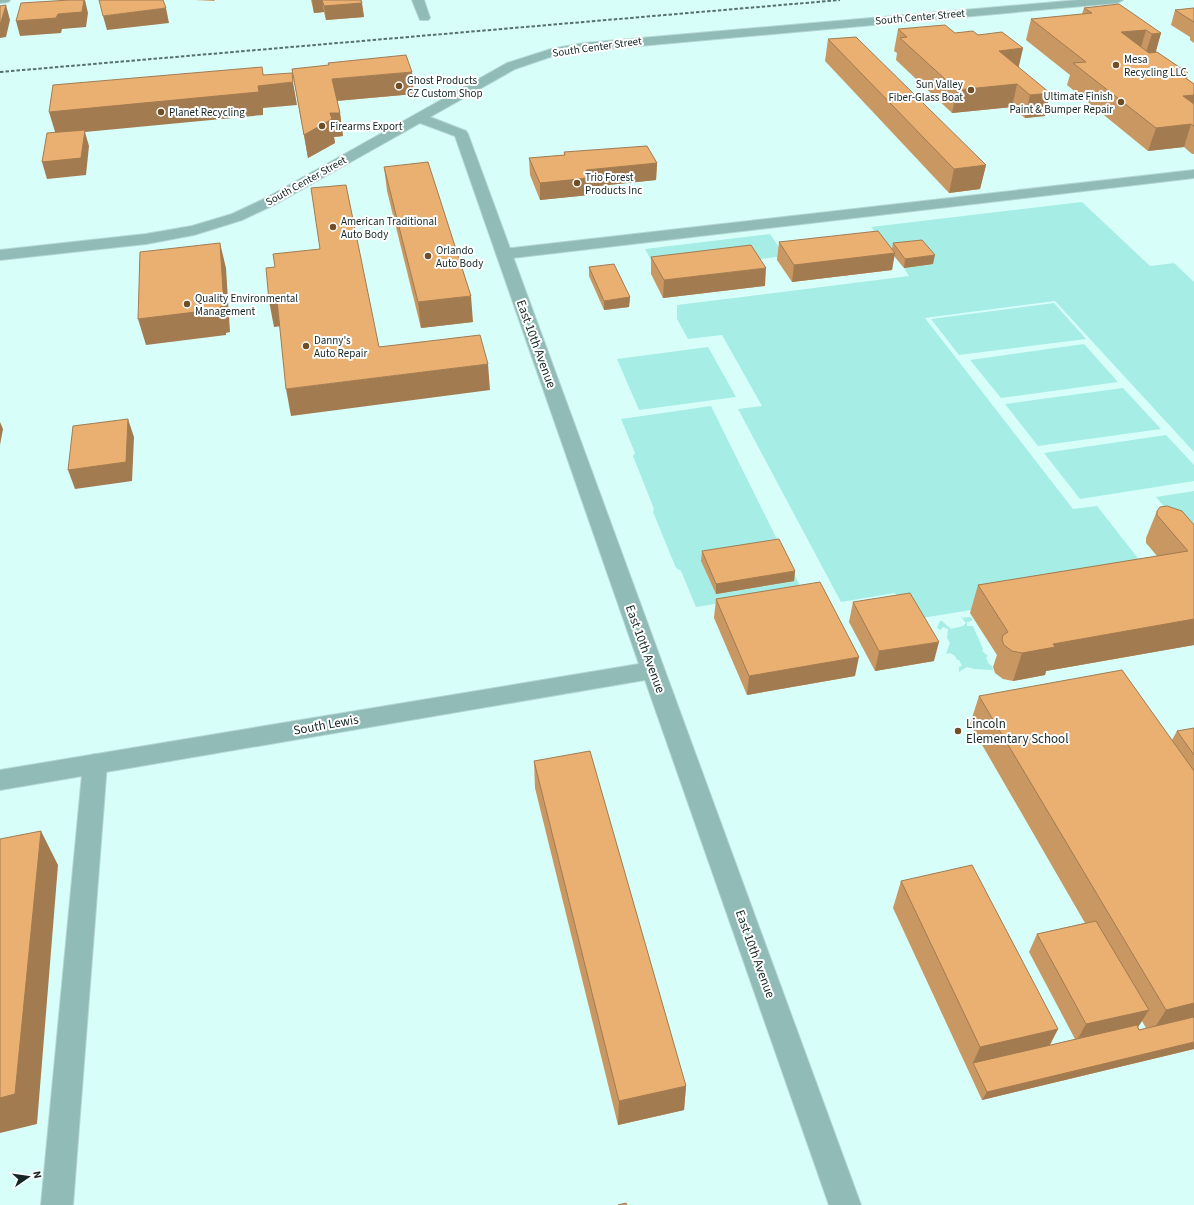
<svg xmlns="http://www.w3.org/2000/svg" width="1194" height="1205" font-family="'Source Sans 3',sans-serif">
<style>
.green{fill:#a6ede6}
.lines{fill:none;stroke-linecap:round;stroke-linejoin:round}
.lane-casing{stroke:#b5d7d4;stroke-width:2}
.street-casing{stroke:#b5d7d4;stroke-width:2}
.lane{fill:#90bbb6;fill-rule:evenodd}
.street{fill:#90bbb6;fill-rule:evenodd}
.rail{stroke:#56706d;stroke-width:2;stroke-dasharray:3.5 2;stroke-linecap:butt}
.wall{fill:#c89762;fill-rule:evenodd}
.shaded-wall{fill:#a37b50}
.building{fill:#e9b072;stroke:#a37b50}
.poi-dot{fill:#704e26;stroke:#fff;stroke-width:1.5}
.labels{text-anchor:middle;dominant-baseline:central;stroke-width:4;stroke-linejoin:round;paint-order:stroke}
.far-street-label{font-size:11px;fill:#142725;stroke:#fff}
.far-poi-label{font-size:11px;fill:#142725;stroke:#fff;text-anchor:start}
.street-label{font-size:13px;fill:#142725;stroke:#fff}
.poi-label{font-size:13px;fill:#142725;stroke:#fff;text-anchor:start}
</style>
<rect width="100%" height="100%" fill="#d8fefa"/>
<g class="green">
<path d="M1082 202 1150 266 1174 263 1194 282V452L1055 301 925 318 1073 509 1097 506 1155 580 910 620 895 593 841 602 738 409 762 406 722 335 688 339 677 319V305L909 276 904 268 933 264 891 252 871 227Z"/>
<path d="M770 234 785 256 657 271 645 249Z"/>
<path d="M1054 303 1086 339 959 355 931 319Z"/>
<path d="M1084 344 1118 382 1001 398 970 360Z"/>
<path d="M708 347 736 397 639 410 617 359Z"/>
<path d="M1123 388 1161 429 1038 446 1005 404Z"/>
<path d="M711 406 802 590 696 607 681 571 676 568 653 512 654 509 633 456 635 453 621 419Z"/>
<path d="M1166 435 1194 465V481L1080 499 1044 453Z"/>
<path d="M1194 491V542L1156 497Z"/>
<path d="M960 616 963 618 968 617 972 618V621L967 622V626H973L983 649 982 651 988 656 986 658 989 664 992 666 993 670 974 669 967 667 959 672V667L962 666 959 660H957L955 656 950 653 946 654 950 643 947 638 948 629 943 627 941 630 937 628 940 621H942L951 629 963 626 966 623Z"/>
</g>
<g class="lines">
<g class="lane-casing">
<g id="lane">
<path d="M1194 170V178L504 259 498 257 496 254 498 251 504 249Z"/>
<path d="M95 754 104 757 107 764 73 1205H41L83 764 86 757Z"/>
</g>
</g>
<g class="street-casing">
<g id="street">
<path d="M0 0H10L8 2 0 3Z"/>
<path d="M412 0H424L430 18 428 20H420Z"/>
<path d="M1079 0H1123L1117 3 584 51 556 55 515 69 430 117 466 131 468 134 861 1205H829L645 680 0 790V770L639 664 455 136 420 123 276 204 242 220 194 235 146 244 0 260V250L146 234 192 226 232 214 266 198 507 63 551 49 584 43Z"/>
</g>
</g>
<use href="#lane" class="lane"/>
<use href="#street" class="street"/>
<path class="rail" d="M0 72 840 0"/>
</g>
<g class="wall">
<path d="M195 0H215L214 1Z"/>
<path d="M311 0H361L364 17 326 20 324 12 314 13Z"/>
<path d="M1084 8 1161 33 1155 52 1188 73 1187 79 1194 84V154H1192L1184 147 1148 151 1067 85 1070 75 1026 40 1031 19 1082 14Z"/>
<path d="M1194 8V43L1190 40V37L1171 25 1175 10Z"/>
<path d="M898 29 955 33 978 35 1023 48 1018 67 1045 116 1025 118 1012 107 952 113 896 60 897 53 894 51Z"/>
<path d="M828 39 986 165 980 189 949 193 825 61Z"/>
<path d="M292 69 414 94 337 101 340 113 343 136 334 137 335 143 308 158Z"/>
<path d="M564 152 657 163 656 180 589 187V195L540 200 530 175 529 158 564 155Z"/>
<path d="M384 167 473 322 421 328 387 191Z"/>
<path d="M779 242 892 249 893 243 933 264 904 268 894 256 892 270 792 282 777 260Z"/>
<path d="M651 257 765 286 663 298 651 274Z"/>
<path d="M589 267 630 297 629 307 604 310 589 276Z"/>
<path d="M1157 511 1194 525V645L1046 671 1045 675 1013 681 1003 679 995 673 993 667 997 655 970 613 978 585 1157 556 1146 543V538Z"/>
<path d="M702 551 795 571 794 581 716 594 701 561Z"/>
<path d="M716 599 855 676 747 695 714 618Z"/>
<path d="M853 602 934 661 875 671 849 622Z"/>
<path d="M979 696 1172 740 1177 731 1194 728V1049L982 1100 893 908 901 881 1058 1029 1050 1045 1075 1039 1029 952 1037 934 1085 923 970 724ZM1142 1021 1146 1028 1139 1030 1138 1027Z"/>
<path d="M534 761 686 1086 684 1110 618 1125 535 788Z"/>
</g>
<g class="shaded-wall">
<path d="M85 0 88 13 86 27 62 29 61 33 20 36 16 21 58 14Z"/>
<path d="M312 0H322L324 12 314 13Z"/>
<path d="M362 3 364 17 326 20 324 6Z"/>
<path d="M6 5 10 20 6 37 0 38V23Z"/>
<path d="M166 8 169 23 107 30 103 16Z"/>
<path d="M1146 30 1140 51 1121 32Z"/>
<path d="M1161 33 1155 55H1145L1152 34Z"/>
<path d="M1023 48 1018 70 999 51Z"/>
<path d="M262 67 265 85 293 82 297 105 263 108V115L85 132 89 146 86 175 47 179 42 162 56 135 49 112 263 75Z"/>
<path d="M412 72 414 94 335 101 332 79Z"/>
<path d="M1188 73 1181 96 1180 74Z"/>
<path d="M1017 84 1012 107 952 113 957 90Z"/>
<path d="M1050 93 1045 116 1025 118 1030 95Z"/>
<path d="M1194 95V117L1183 96Z"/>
<path d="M330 113H340L343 136 334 137 335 143 308 158 304 135Z"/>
<path d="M1191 124 1184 147 1148 151 1156 128Z"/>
<path d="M657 163 656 180 589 187V195L540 200V183L586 170Z"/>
<path d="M986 165 980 189 949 193 954 169Z"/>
<path d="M220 243 226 268 230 332 226 333V335L146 345 138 319Z"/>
<path d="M895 253 892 270 792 282 794 265Z"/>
<path d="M935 255 933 264 904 268 905 259Z"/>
<path d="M766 268 765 286 663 298 664 280Z"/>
<path d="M471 296 473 322 421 328 418 302Z"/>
<path d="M630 297 629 307 604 310V301Z"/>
<path d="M277 300 282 326 274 327 269 301Z"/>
<path d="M488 364 490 390 291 416 286 389Z"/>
<path d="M128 419 134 437 132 481 75 489 68 470Z"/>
<path d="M0 422 3 429 0 445Z"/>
<path d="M795 571 794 581 716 594V584Z"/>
<path d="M1194 619V645L1046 671 1045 675 1013 681 1022 653 1053 644Z"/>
<path d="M939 642 934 661 875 671 879 651Z"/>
<path d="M859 657 855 676 747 695 749 676Z"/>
<path d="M41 831 58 865 37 1124 0 1133V1098Z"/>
<path d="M1194 1003V1025L1150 1035 1166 1010Z"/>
<path d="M1149 1010 1138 1027 1076 1042 1086 1024Z"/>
<path d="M1058 1029 1045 1054 973 1063 980 1047Z"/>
<path d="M1194 1042V1049L982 1100 987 1092Z"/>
<path d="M686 1086 684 1110 618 1125 619 1101Z"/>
</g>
<g class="building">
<path d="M70 0H84L82 12 58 14 56 18 16 21 21 3Z"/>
<path d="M99 0H163L166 8 103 16Z"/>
<path d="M322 0H361L362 3 324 6Z"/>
<path d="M1119 4 1161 33 1152 34 1146 30 1121 32 1149 53 1157 52 1188 73 1180 74 1194 84V95L1183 96 1194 104V126L1191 124 1156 128 1073 63 1086 62 1031 19 1092 13 1084 8Z"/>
<path d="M6 5 1 22 0 23V6Z"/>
<path d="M1194 8V22L1175 10Z"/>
<path d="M945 25 955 33 973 31 978 35 1002 32 1023 48 999 51 1050 93 1030 95 1017 84 957 90 900 38 907 37 898 29Z"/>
<path d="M856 37 986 165 954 169 828 39Z"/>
<path d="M406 55 412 72 332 79 340 113H330L332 119 304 135 292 69 329 65 328 63Z"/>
<path d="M262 67 263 75 292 73 293 82 258 86 259 92 49 112 53 85Z"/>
<path d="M85 130 81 158 42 162 47 133Z"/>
<path d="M647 146 657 163 586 170 589 178 540 183 529 158 565 155 564 152Z"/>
<path d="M428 162 471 296 418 302 384 167Z"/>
<path d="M346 185 379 347 480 335 488 364 286 389 277 300 269 301 266 268 275 267 273 254 320 249 311 188Z"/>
<path d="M878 231 895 253 794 265 779 242Z"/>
<path d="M922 240 935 255 905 259 893 243Z"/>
<path d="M220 243 224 306 220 307V309L138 319 140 252Z"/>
<path d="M751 245 766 268 664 280 651 257Z"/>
<path d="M614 264 630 297 604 301 589 267Z"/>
<path d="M128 419 126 462 68 470 73 426Z"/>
<path d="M1167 506 1182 511 1194 525V619L1053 644 1055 647 1022 653 1012 651 1004 645 1002 640 1003 635 1008 632 978 585 1188 551 1157 515V511L1160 507Z"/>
<path d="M779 539 795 571 716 584 702 551Z"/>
<path d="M820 582 859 657 749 676 716 599Z"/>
<path d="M910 593 939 642 879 651 853 602Z"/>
<path d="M1122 670 1194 771V1003L1166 1010 979 696Z"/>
<path d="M1194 728V755L1177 731Z"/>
<path d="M590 751 686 1086 619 1101 534 761Z"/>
<path d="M41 831 15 1094 0 1098V839Z"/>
<path d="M972 865 1058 1029 980 1047 901 881Z"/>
<path d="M1096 921 1149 1010 1086 1024 1037 934Z"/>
<path d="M1194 1017V1042L987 1092 973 1063 1137 1025 1139 1030Z"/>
<path d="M626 1203 627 1205H618Z"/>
</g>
<g class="poi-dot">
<circle cx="1116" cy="65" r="4"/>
<circle cx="399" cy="86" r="4"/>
<circle cx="971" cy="90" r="4"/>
<circle cx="1121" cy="102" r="4"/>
<circle cx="161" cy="112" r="4"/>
<circle cx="322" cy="126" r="4"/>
<circle cx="577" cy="183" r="4"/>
<circle cx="333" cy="227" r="4"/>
<circle cx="428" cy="256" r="4"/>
<circle cx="187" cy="304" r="4"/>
<circle cx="306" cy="346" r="4"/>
<circle cx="958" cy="731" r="4"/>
</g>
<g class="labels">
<g class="far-street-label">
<text transform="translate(920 17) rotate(-5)">South Center Street</text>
<text transform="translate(597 47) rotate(-8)">South Center Street</text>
<text transform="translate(306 181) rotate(-29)">South Center Street</text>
</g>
<g class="far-poi-label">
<text x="1124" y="59">Mesa<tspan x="1124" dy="13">Recycling LLC</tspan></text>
<text x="407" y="80">Ghost Products<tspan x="407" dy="13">CZ Custom Shop</tspan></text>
<text x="963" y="84" text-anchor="end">Sun Valley<tspan x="963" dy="13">Fiber-Glass Boat</tspan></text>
<text x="1113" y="96" text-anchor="end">Ultimate Finish<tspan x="1113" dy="13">Paint &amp; Bumper Repair</tspan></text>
<text x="169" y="112">Planet Recycling</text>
<text x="330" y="126">Firearms Export</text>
<text x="585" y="177">Trio Forest<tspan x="585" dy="13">Products Inc</tspan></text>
<text x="341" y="221">American Traditional<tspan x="341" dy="13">Auto Body</tspan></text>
<text x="436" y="250">Orlando<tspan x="436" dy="13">Auto Body</tspan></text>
<text x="195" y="298">Quality Environmental<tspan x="195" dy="13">Management</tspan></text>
<text x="314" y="340">Danny's<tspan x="314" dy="13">Auto Repair</tspan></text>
</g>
<g class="street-label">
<text transform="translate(536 344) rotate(70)">East 10th Avenue</text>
<text transform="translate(645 649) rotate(70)">East 10th Avenue</text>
<text transform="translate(326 725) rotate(-10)">South Lewis</text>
<text transform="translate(755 954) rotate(70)">East 10th Avenue</text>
</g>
<g class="poi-label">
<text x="966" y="724">Lincoln<tspan x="966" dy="15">Elementary School</tspan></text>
</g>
</g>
<g transform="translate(28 1177) rotate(77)" stroke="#ffffff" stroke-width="3" paint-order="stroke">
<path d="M0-3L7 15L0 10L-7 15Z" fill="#142725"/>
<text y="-6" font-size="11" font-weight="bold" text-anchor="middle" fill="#142725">N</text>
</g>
</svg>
